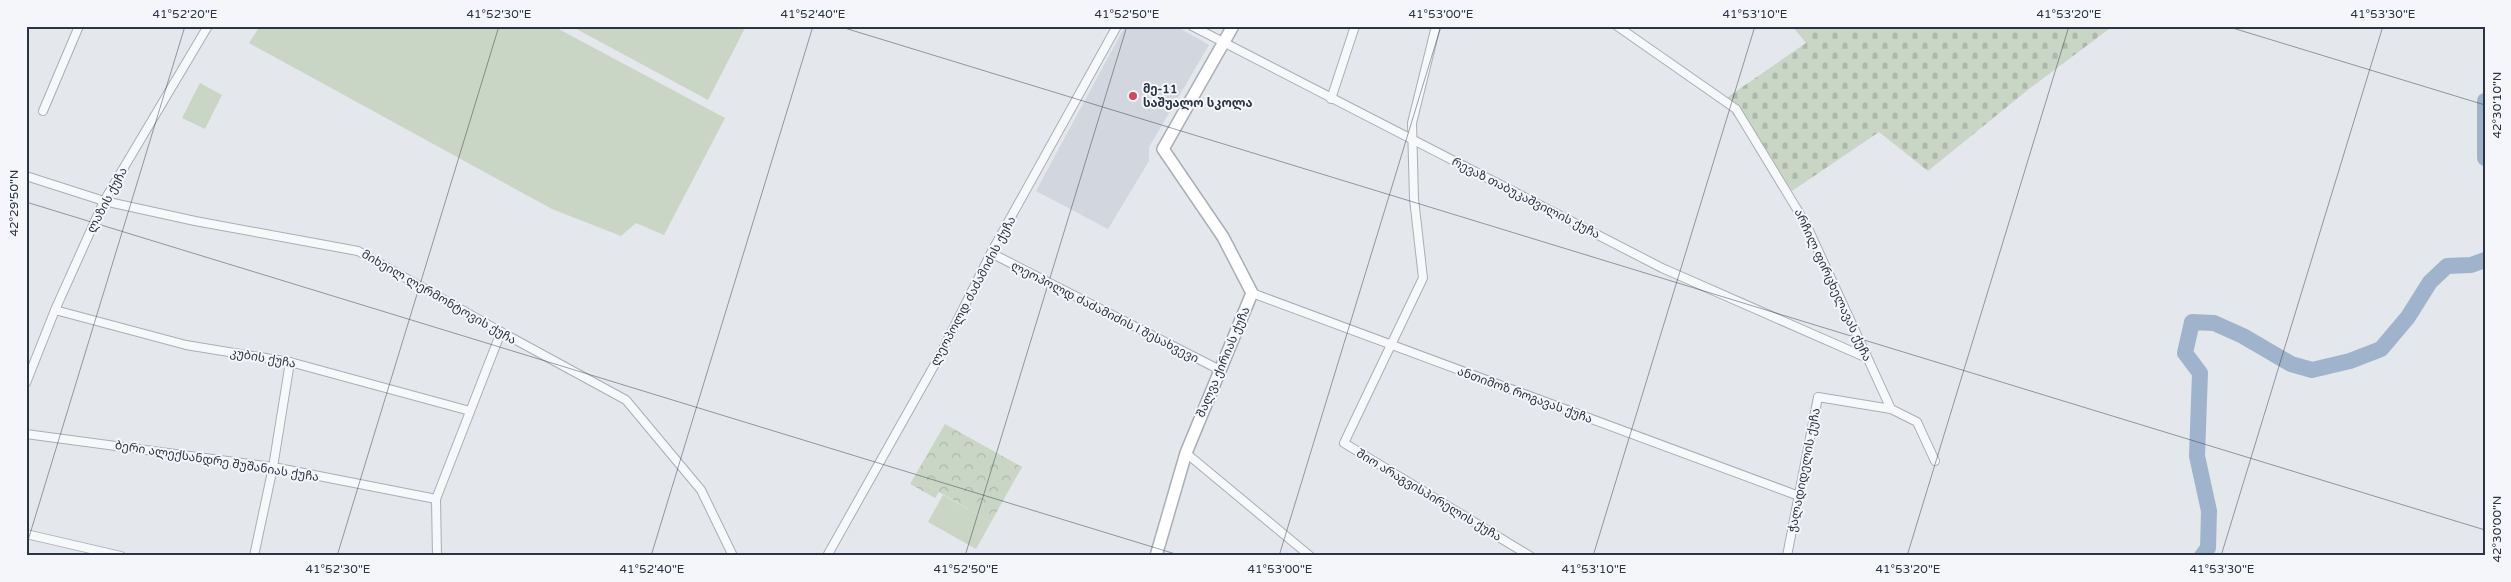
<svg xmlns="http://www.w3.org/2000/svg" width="2511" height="582" font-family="'Varela Round','Noto Sans Georgian',sans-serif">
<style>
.built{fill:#d2d6de}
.grass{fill:#c9d6c5}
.cemetery{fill:url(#cemetery-stones)}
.park{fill:url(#park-crowns)}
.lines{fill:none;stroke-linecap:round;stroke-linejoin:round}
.river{stroke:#9fb4cc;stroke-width:16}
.street-casing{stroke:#a9aeb7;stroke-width:10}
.secondary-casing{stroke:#a9aeb7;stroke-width:14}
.street{stroke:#f7f8fa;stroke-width:8}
.secondary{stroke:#fff;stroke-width:11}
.ticks{fill:none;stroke:#2b3445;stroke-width:1;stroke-opacity:0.45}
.poi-dot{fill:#d1495b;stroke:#f4f6f9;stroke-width:2}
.labels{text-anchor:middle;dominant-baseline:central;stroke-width:4;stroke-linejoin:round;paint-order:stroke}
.poi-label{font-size:12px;font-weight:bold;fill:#2b3445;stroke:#f4f6f9;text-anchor:start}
.street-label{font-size:12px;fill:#2b3445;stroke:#f4f6f9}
.neatline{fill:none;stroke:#2b3445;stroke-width:2}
.ticks-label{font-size:12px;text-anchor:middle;fill:#2b3445}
</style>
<defs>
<pattern id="cemetery-stones" width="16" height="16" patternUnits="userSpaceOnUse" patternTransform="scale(1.25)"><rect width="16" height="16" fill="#c9d6c5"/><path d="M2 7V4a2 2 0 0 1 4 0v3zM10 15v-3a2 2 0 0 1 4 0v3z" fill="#adb8ab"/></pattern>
<pattern id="park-crowns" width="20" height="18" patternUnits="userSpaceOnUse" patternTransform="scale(1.25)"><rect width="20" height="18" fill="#c9d6c5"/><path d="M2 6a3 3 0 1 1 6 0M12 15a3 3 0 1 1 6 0" fill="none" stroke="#adb8ab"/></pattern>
</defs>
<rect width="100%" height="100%" fill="#e4e7ec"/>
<path class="built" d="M1125 26H1176L1209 45 1149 147V161L1108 229 1036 191Z"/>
<g class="grass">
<path d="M260 26H553L725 118 664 235 636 223 621 236 552 209 249 43Z"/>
<path d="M571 26H746L708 100Z"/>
<path d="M200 83 222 95 205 129 182 118Z"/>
<path d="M943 495 991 522 976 549 928 522Z"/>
</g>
<path class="cemetery" d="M1792 26H2113L2029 89 1928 171 1879 132 1792 191 1760 146 1722 101 1806 43Z"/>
<path class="park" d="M945 424 1022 467 991 522 939 492 935 498 910 484Z"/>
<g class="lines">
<g class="river">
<path d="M2485 101V158"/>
<path d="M2202 556 2208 548 2209 511 2197 456 2200 373 2185 353 2192 322 2214 323 2243 336 2291 364 2312 370 2350 361 2381 349 2408 317 2430 282 2447 266 2471 265 2485 260"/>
</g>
<g class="street-casing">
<g id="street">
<path d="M1192 26 1662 268 1867 358"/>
<path d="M1436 26 1412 123 1414 199 1423 278 1344 443 1530 556"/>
<path d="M1617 26 1736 109 1806 224 1891 409"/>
<path d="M1331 99 1355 26"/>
<path d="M43 111 79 26"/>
<path d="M26 176 104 201 195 221 358 251 501 332 626 400 701 490 733 556"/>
<path d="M991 253 1220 370"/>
<path d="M1252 293 1799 496"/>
<path d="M55 310 186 345 290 362 470 411"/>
<path d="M26 383 55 310 104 201 208 26"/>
<path d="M26 434 273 467 436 499"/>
<path d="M1186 453 1310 556"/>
<path d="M26 534 121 556"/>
<path d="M254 556 273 467 290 362"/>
<path d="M437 556 436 499 501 332"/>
<path d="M827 556 940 355 991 253 1117 26"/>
<path d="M1787 556 1818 397 1891 409 1917 422 1935 461"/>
</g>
</g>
<g class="secondary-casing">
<path id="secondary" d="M1156 556 1186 453 1252 293 1223 237 1163 149 1233 26"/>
</g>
<use href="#street" class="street"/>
<use href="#secondary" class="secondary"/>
</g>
<path class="ticks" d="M838 26 2485 530M2226 26 2485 105M26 202 1182 556M26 547 185 26M337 556 499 26M651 556 813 26M965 556 1127 26M1279 556 1441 26M1593 556 1755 26M1907 556 2069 26M2221 556 2383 26"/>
<circle class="poi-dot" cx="1133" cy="96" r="5"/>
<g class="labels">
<g class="poi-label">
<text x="1143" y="89">მე-11<tspan x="1143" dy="14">საშუალო სკოლა</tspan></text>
</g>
<g class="street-label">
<text transform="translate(1526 198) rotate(27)">რევაზ თაბუკაშვილის ქუჩა</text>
<text transform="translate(107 200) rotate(-62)">ლაზის ქუჩა</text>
<text transform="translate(1833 285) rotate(65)">არჩილ ფირცხელავას ქუჩა</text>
<text transform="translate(973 291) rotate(-62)">ლეოპოლდ ძაძამიძის ქუჩა</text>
<text transform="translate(439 297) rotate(30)">მიხეილ ლერმონტოვის ქუჩა</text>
<text transform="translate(1105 312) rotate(27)">ლეოპოლდ ძაძამიძის I შესახვევი</text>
<text transform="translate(263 358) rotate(10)">კუბის ქუჩა</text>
<text transform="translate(1223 362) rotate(-67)">შალვა ქირიას ქუჩა</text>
<text transform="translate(1525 395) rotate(20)">ანთიმოზ როგავას ქუჩა</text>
<text transform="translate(217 461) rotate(9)">ბერი ალექსანდრე შუშანიას ქუჩა</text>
<text transform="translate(1804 470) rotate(-79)">ჭალადიდელის ქუჩა</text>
<text transform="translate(1429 495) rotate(31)">შიო არაგვისპირელის ქუჩა</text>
</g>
</g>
<rect width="2511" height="582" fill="none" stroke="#f4f6f9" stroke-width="55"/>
<rect x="28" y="28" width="2456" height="526" class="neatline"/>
<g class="ticks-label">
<text x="185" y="18">41°52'20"E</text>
<text x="499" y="18">41°52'30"E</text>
<text x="813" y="18">41°52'40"E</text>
<text x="1127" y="18">41°52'50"E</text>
<text x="1441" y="18">41°53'00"E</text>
<text x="1755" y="18">41°53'10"E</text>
<text x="2069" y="18">41°53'20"E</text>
<text x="2383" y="18">41°53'30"E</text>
<text transform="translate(2497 105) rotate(-90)" y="4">42°30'10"N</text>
<text transform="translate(14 203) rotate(-90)" y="4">42°29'50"N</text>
<text transform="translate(2497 529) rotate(-90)" y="4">42°30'00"N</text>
<text x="338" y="573">41°52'30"E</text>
<text x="652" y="573">41°52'40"E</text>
<text x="966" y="573">41°52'50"E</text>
<text x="1280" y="573">41°53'00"E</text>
<text x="1594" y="573">41°53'10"E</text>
<text x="1908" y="573">41°53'20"E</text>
<text x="2222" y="573">41°53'30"E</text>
</g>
</svg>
